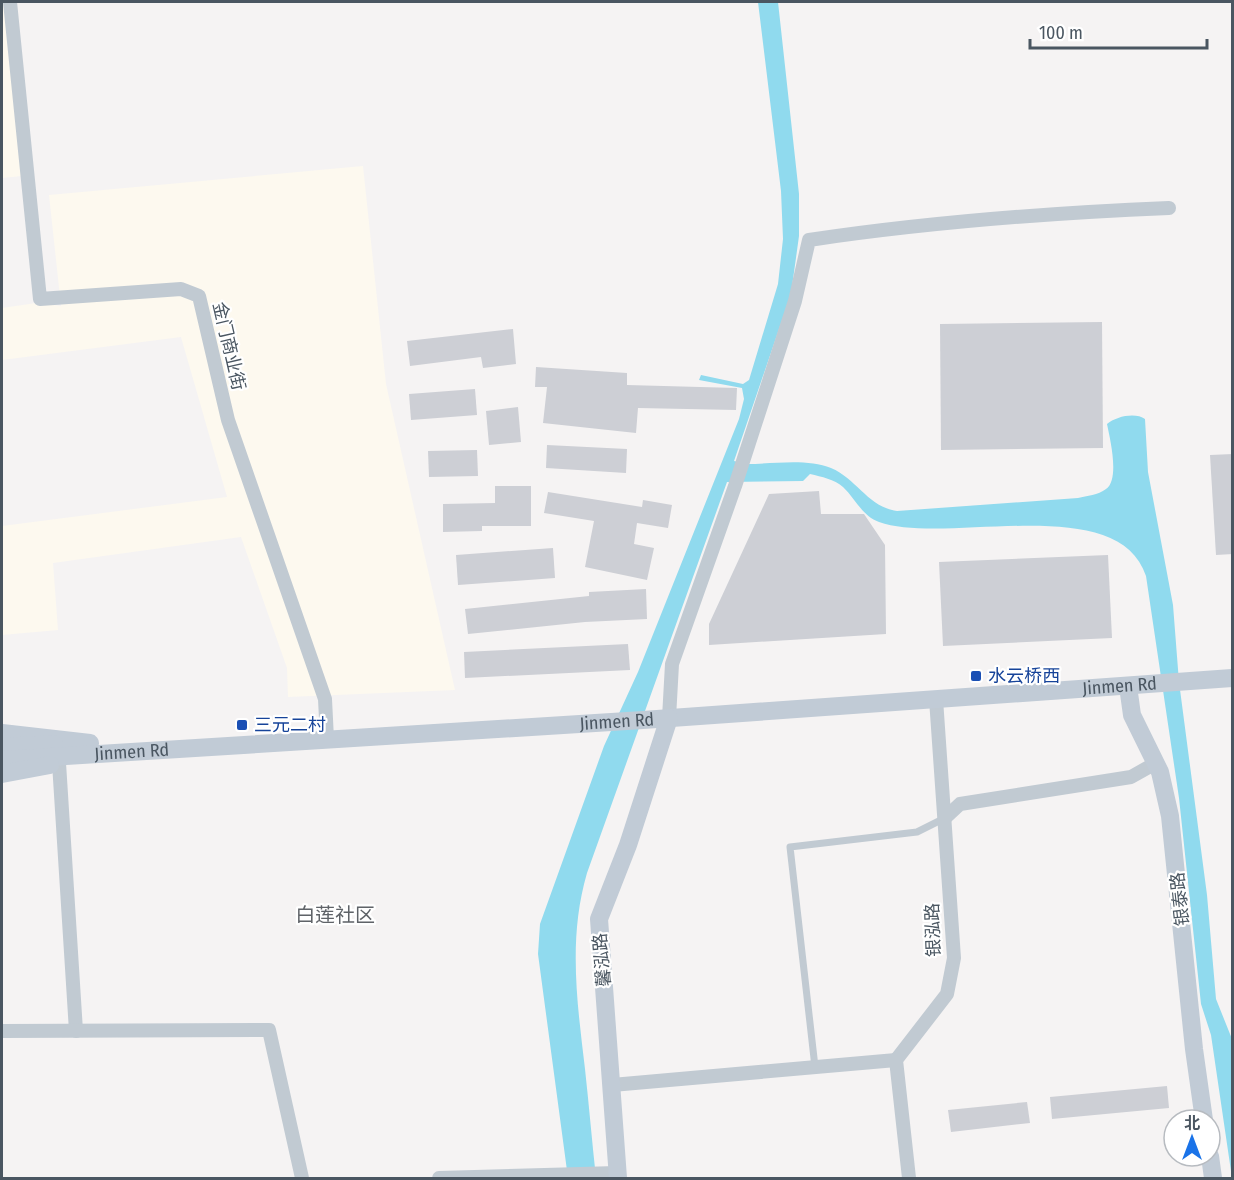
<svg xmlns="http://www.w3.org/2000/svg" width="1234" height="1180" font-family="'Fira Sans Condensed','Noto Sans SC',sans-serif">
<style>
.commercial{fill:#fdf9ef}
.water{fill:#90daee}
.building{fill:#cdcfd5}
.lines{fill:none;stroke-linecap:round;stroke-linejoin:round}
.lane{stroke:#c1cad2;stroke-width:7}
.street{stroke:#c1cad2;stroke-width:14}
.secondary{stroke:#c1cbd6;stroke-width:18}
.transit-dot{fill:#1a4fb4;stroke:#fff;stroke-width:2}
.labels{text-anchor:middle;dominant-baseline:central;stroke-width:4.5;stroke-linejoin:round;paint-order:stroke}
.street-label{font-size:18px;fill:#4a5661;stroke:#fff}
.transit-label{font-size:18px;fill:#164399;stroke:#fff;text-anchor:start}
.neighbourhood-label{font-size:20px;fill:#5f6368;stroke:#fff}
</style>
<rect width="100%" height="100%" fill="#f5f3f3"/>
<g class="commercial">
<path d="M2 2H5L22 176 2 178Z"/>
<path d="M363 166 386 384 455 690 288 697 287 668 241 537 53 563 58 630 2 635V526L227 497 181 337 2 360V308L36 303 61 306 49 195Z"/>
</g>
<path class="water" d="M758 2H778L799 194V236L791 294 734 461 747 464C772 464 807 458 831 468 857 479 868 507 897 511L1078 498C1087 496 1098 495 1106 489 1120 479 1110 439 1107 424 1116 416 1136 412 1145 419L1148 472 1173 605 1179 682 1207 895 1216 999 1232 1039V1178L1211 1035 1201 1004 1179 798 1146 576C1118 490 946 546 879 522 862 516 855 498 843 487 834 479 822 477 810 474L803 481 727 482 587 873C568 938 577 1002 585 1069 589 1105 592 1142 596 1178H568L538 954 540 924 604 746 638 672 739 419 744 399 742 388 699 380 701 375 743 384 749 380 778 284 783 239 781 191Z"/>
<g class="building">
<path d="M1102 322 1103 448 941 450 940 324Z"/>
<path d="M513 329 516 364 483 368 481 357 410 366 407 341Z"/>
<path d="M536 367 627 373V385L737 388 736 410 638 408 636 433 543 423 547 387H535Z"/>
<path d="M475 389 477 415 411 420 409 394Z"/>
<path d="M518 407 521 442 489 445 486 411Z"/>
<path d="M547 445 627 449 626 473 546 468Z"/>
<path d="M477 450 478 476 429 477 428 451Z"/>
<path d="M1233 454V554L1216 555 1210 455Z"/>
<path d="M495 486H531V526H482V531L443 532V504L495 503Z"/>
<path d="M819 491 821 514H864L885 545 886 634 709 645V624L769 494Z"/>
<path d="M548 492 642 507 643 500 672 505 668 528 637 523 634 544 654 548 647 580 585 567 594 521 544 513Z"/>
<path d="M553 548 555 578 458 585 456 555Z"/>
<path d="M1108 555 1112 638 943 646 939 562Z"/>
<path d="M646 589 647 619 585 622 468 634 465 609 589 596V592Z"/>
<path d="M628 644 630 670 465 678 464 652Z"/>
<path d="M1167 1086 1169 1108 1052 1119 1050 1097Z"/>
<path d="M1027 1102 1030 1123 951 1132 948 1110Z"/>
</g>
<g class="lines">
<path class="lane" d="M815 1067 790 847 917 832 945 818"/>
<g class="street">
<path d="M10 2 40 299 181 289 199 296 228 420 325 699 327 739"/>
<path d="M669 718 672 664 735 486 795 301 809 240C930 222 1047 213 1169 208"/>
<path d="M59 763 76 1031"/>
<path d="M945 818 960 804 1131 777 1156 763"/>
<path d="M2 1031 269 1030 302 1178"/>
<path d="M612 1085 896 1060"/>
<path d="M439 1178 617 1173"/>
<path d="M909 1178 896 1060 947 994 954 958 936 699"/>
</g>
<g class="secondary">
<path d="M1128 686 1132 715 1160 772 1170 816 1194 1049 1204 1120"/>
<path d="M2 733 90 743"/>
<path d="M2 747 54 744"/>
<path id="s1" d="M2 760 643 720 1232 678"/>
<path d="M2 774 50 765"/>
<path d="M1210 1156 1213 1178"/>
<path d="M618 1178 599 919 628 845 669 718"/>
</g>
</g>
<g class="transit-dot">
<rect x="970" y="670" width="12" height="12" rx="3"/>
<rect x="236" y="719" width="12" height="12" rx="3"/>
</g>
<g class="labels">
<g class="street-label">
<text transform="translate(229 346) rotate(77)">金门商业街</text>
<text stroke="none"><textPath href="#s1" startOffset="1120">Jinmen Rd</textPath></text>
<text stroke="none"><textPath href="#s1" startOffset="616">Jinmen Rd</textPath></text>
<text stroke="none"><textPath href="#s1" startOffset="130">Jinmen Rd</textPath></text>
<text transform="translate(1180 899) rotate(-96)">银泰路</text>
<text transform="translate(933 930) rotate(-92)">银泓路</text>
<text transform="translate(602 960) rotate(-95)">馨泓路</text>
</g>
<g class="transit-label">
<text x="988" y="676">水云桥西</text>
<text x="254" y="725">三元二村</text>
</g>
<g class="neighbourhood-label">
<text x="335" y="915">白莲社区</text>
</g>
</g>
<rect width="1234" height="1180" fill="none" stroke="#4a5661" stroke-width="6"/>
<g transform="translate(1192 1138)"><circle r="28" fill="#ffffff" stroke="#b7bbc0" stroke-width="1.5"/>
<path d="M0-4.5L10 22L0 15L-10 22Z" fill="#1a73e8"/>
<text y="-9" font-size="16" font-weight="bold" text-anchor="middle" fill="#4a5661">北</text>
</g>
<path d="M1030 39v9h177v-9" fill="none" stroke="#4a5661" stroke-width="3"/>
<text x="1039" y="39" font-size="18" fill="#4a5661" stroke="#ffffff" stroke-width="4.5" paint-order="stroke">100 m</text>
</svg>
